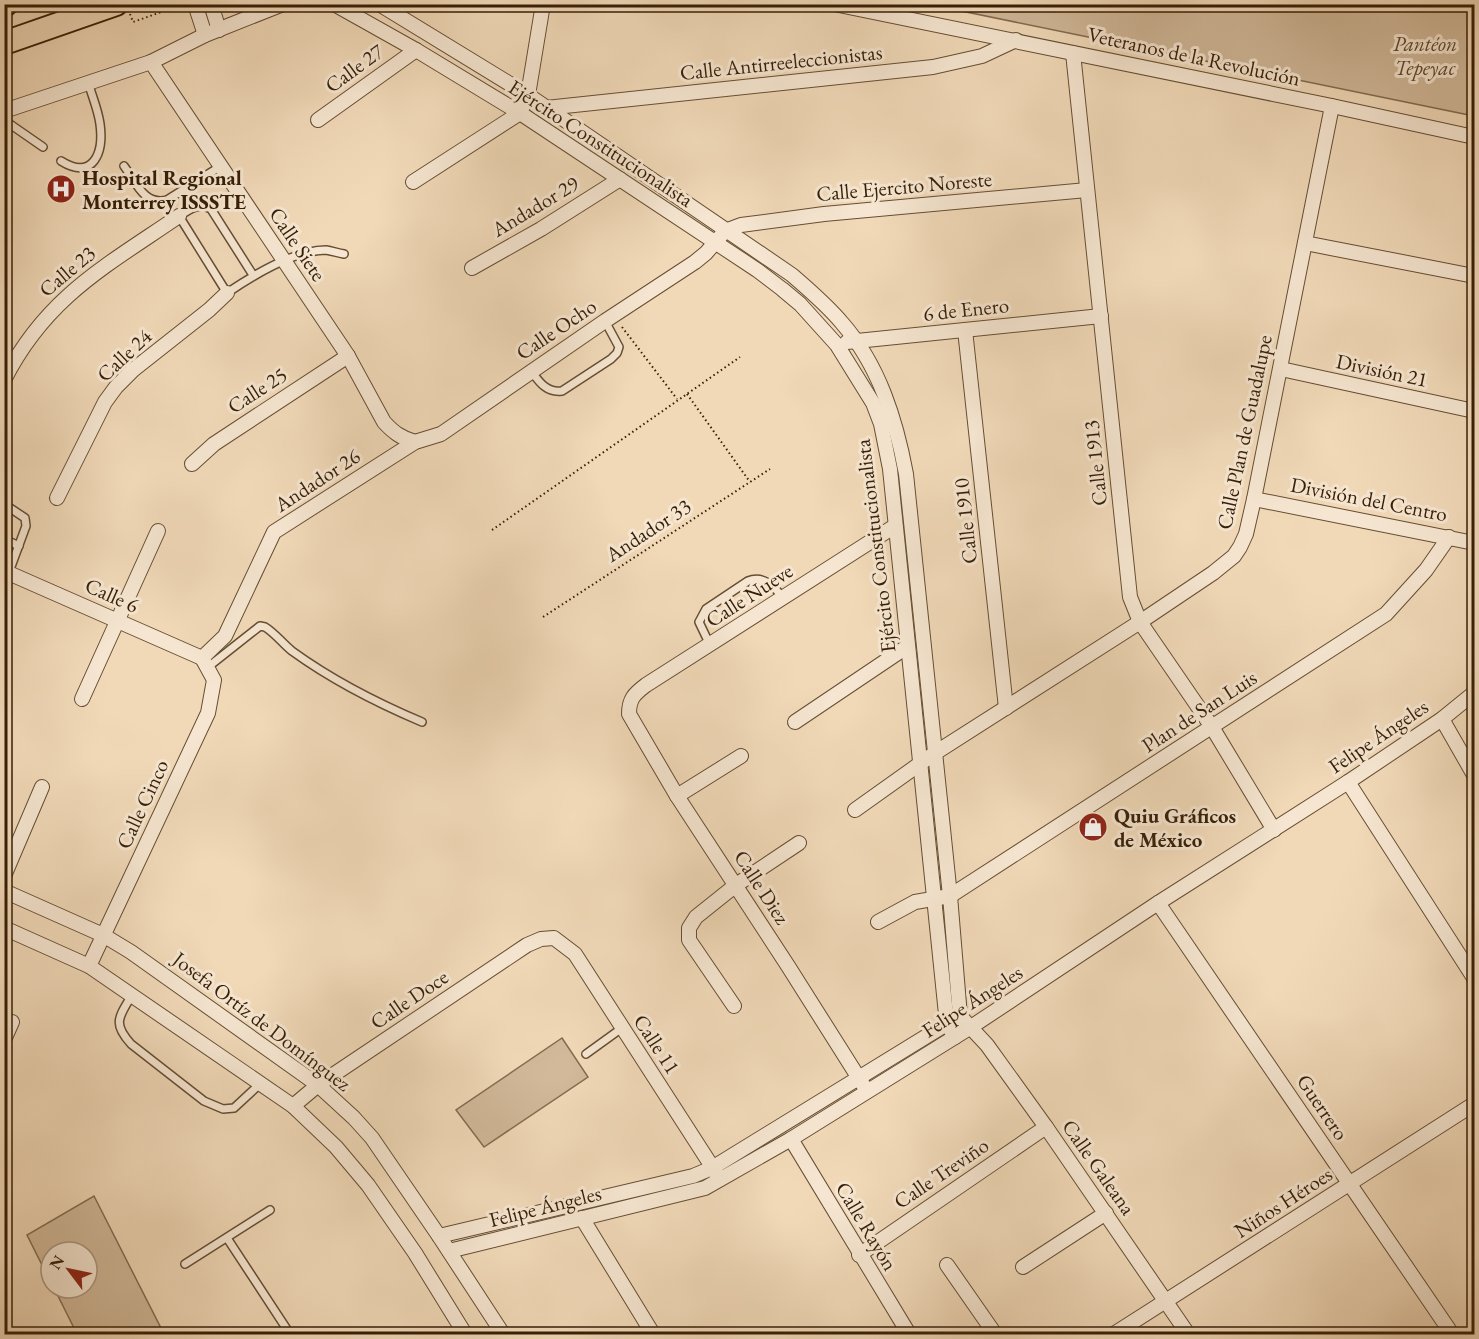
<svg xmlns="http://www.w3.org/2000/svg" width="1479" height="1339" font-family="'EB Garamond',serif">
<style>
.green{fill:#d1b99a;stroke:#846c50;stroke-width:1.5}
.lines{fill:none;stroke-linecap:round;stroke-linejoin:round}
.lane-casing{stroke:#654e33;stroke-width:10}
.street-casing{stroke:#654e33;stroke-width:16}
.primary-casing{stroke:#361f07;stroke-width:26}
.path{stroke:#361f07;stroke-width:2;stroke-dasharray:1.5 3;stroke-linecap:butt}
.lane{stroke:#f6e6d1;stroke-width:7}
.street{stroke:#f6e6d1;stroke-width:14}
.primary{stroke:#f1d9b8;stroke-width:22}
.labels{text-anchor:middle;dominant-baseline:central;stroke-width:6;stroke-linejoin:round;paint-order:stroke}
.park-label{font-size:21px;font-style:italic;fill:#5d462c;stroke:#f6e6d1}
.street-label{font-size:21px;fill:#361f07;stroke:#f6e6d1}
.poi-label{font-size:21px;font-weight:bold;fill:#361f07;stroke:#f6e6d1;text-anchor:start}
</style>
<rect width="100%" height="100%" fill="#f1d9b8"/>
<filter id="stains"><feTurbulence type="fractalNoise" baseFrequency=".00333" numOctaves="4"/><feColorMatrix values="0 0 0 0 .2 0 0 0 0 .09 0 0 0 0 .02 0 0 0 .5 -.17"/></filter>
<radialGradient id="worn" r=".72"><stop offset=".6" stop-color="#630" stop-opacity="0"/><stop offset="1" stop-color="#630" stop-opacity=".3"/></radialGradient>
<g class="green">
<path d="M932 5H1474V116Z"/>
<path d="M562 1038 588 1077 484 1147 456 1110Z"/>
<path d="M94 1196 164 1334H77L54 1288H87V1252H51V1283L27 1235Z"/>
</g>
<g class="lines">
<g class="lane-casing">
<g id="lane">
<path d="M4 120 43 147"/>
<path d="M61 161C93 181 104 153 100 124 98 109 92 96 88 82"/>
<path d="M124 166C136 182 144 206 167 200L221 166"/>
<path d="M253 275 211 209C198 202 191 209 179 216L227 293C252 276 295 250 326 250 332 251 338 253 344 254"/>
<path d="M531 371C540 383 547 393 562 391L611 359 617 353 619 347 605 321"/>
<path d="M4 504 25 518 26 526 9 572"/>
<path d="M4 539 19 546"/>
<path d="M710 645 699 622 706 609 748 581C763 575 774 586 783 598"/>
<path d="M208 667 260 626 265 627C275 633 283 644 292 651 332 680 377 703 422 722"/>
<path d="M132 995C119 1017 112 1023 131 1044L204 1101 223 1109 234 1108 261 1083"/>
<path d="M586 1054 622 1028"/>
<path d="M227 1238 290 1334"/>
<path d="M185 1264 270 1210"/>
</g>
</g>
<g class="street-casing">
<g id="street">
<path d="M195 4 205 35"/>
<path d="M211 4 219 30"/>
<path d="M334 4 416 50 520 113 757 270 782 289 800 304 837 345 873 403 881 424 890 469 947 1024 955 1037"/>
<path d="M379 4 528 95 792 275C809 290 827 305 842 323 879 365 896 420 906 474L950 896 960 1016 987 1045 1046 1127 1188 1334"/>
<path d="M834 4 1332 106 1474 137"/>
<path d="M1073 53 1130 597 1140 622 1212 727 1274 830"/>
<path d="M151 62 348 356 384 422C393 432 401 438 415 442"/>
<path d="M546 108 933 67 982 56 1016 40"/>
<path d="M4 111 151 62 205 35 283 4"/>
<path d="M318 120 416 50"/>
<path d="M413 182 520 113 528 95 543 4"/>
<path d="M1305 243 1474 276"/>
<path d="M472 268 541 229 620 179"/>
<path d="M965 330 1006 708"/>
<path d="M847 342 1101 316"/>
<path d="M1281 369 1474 411"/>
<path d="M4 380C46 297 106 266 179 216"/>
<path d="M192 464 214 444 348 356"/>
<path d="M57 498 105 402 116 387 133 370 209 310 227 293"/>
<path d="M1254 499 1474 543"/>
<path d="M4 571 202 658"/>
<path d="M202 658 225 636 274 532 415 442 441 434 605 321 695 262 706 253 725 231 741 225 824 214 1087 190"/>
<path d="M82 699 158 531"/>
<path d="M1442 719 1474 775"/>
<path d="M795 722 908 646"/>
<path d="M1348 782 1474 978"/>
<path d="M677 796 741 756"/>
<path d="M855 810 935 753 1140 622 1213 573 1234 556 1240 547 1246 534 1254 499 1332 106"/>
<path d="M4 876 42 787"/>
<path d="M4 891 103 935 131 952 318 1085 354 1118 372 1138 439 1236 503 1334"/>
<path d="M1158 903 1452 1334"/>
<path d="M878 922 915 902 950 896 1386 614 1426 570 1449 537"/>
<path d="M4 928 89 966 293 1106 336 1147 368 1185 415 1253 465 1334"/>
<path d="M89 966 208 713 214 680 202 658"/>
<path d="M734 1006 689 940V928L696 917 736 885 799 843"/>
<path d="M4 1040 12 1022"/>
<path d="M867 1091 788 966 677 796 629 714C629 699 634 694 646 685L895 526"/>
<path d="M293 1106 318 1085 527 945 541 939 554 938 575 954 720 1179"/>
<path d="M791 1139 909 1334"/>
<path d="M582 1218 653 1334"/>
<path d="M439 1236 693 1176 712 1168 953 1020"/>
<path d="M449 1251 705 1188 791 1139 971 1027 1158 903 1348 782 1442 719 1474 693"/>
<path d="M859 1255 1046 1127"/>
<path d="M947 1265 995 1334"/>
<path d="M1023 1267 1106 1213"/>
<path d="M1114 1334 1474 1104"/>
</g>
</g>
<g class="primary-casing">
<g id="primary">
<path d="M4 5 6 4"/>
<path d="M4 43 116 4"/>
</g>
</g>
<g class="path">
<path d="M130 14 133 22 167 10 165 4"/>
<path d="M622 327 677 399"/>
<path d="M687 394 750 482"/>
<path d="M492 530 740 357"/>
<path d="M543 617 770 469"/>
</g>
<use href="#lane" class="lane"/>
<use href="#street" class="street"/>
<use href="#primary" class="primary"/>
</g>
<defs>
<g id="hospital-disc" transform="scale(1.5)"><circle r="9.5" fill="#8f2418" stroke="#f6e6d1"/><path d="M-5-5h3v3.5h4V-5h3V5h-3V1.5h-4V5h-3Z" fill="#fff"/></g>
<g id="shop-disc" transform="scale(1.5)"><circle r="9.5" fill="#8f2418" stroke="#f6e6d1"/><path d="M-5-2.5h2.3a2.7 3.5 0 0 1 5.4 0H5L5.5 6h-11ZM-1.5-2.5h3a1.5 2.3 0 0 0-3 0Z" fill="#fff"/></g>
</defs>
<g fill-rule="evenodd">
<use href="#hospital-disc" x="61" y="189"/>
<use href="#shop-disc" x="1093" y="827"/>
</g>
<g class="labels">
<g class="park-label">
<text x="1425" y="43">Pantéon<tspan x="1425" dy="24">Tepeyac</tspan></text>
</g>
<g class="street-label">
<text transform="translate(1194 56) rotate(12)">Veteranos de la Revolución</text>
<text transform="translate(781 62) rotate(-6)">Calle Antirreeleccionistas</text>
<text transform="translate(354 68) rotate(-36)">Calle 27</text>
<text transform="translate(601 143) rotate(33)">Ejército Constitucionalista</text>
<text transform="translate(904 186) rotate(-5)">Calle Ejercito Noreste</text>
<text transform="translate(535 206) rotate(-31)">Andador 29</text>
<text transform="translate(298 244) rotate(56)">Calle Siete</text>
<text transform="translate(67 271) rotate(-40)">Calle 23</text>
<text transform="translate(966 309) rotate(-6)">6 de Enero</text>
<text transform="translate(556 329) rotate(-34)">Calle Ocho</text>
<text transform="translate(124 355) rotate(-43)">Calle 24</text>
<text transform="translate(1382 370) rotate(12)">División 21</text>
<text transform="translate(257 390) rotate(-33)">Calle 25</text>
<text transform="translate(1244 432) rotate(-78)">Calle Plan de Guadalupe</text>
<text transform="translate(1095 463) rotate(-96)">Calle 1913</text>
<text transform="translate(317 480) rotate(-33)">Andador 26</text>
<text transform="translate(1369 499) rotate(11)">División del Centro</text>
<text transform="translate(965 521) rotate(-96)">Calle 1910</text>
<text transform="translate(648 530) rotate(-33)">Andador 33</text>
<text transform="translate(875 546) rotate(-97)">Ejército Constitucionalista</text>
<text transform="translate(112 595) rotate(24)">Calle 6</text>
<text transform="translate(749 595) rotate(-33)">Calle Nueve</text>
<text transform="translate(1199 711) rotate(-33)">Plan de San Luis</text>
<text transform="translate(1378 736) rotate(-34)">Felipe Ángeles</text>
<text transform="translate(142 804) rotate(-65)">Calle Cinco</text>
<text transform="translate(762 887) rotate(57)">Calle Diez</text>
<text transform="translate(409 999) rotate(-34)">Calle Doce</text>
<text transform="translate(972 1001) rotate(-33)">Felipe Ángeles</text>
<text transform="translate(262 1021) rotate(37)">Josefa Ortíz de Domínguez</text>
<text transform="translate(657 1044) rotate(57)">Calle 11</text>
<text transform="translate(1323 1107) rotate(56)">Guerrero</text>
<text transform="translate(1099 1167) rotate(55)">Calle Galeana</text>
<text transform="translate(941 1173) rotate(-34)">Calle Treviño</text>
<text transform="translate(1283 1202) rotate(-33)">Niños Héroes</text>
<text transform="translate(545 1206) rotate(-14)">Felipe Ángeles</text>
<text transform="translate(867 1226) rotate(59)">Calle Rayón</text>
</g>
<g class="poi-label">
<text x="82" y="177">Hospital Regional<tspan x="82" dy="24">Monterrey ISSSTE</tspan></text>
<text x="1114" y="815">Quiu Gráficos<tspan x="1114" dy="24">de México</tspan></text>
</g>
</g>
<rect width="1479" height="1339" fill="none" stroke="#f1d9b8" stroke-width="24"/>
<rect x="6" y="6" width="1467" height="1327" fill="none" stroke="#361f07" stroke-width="3"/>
<rect x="12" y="12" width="1455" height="1315" fill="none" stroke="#361f07" stroke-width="1.5"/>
<g transform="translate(69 1270) rotate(302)"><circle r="28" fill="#f6e6d1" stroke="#a99680" stroke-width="1.5"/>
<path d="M0-4.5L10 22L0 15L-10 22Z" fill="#8f2418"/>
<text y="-9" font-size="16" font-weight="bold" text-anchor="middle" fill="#361f07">N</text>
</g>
<rect width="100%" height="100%" filter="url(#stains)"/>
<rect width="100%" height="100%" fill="url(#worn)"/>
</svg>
